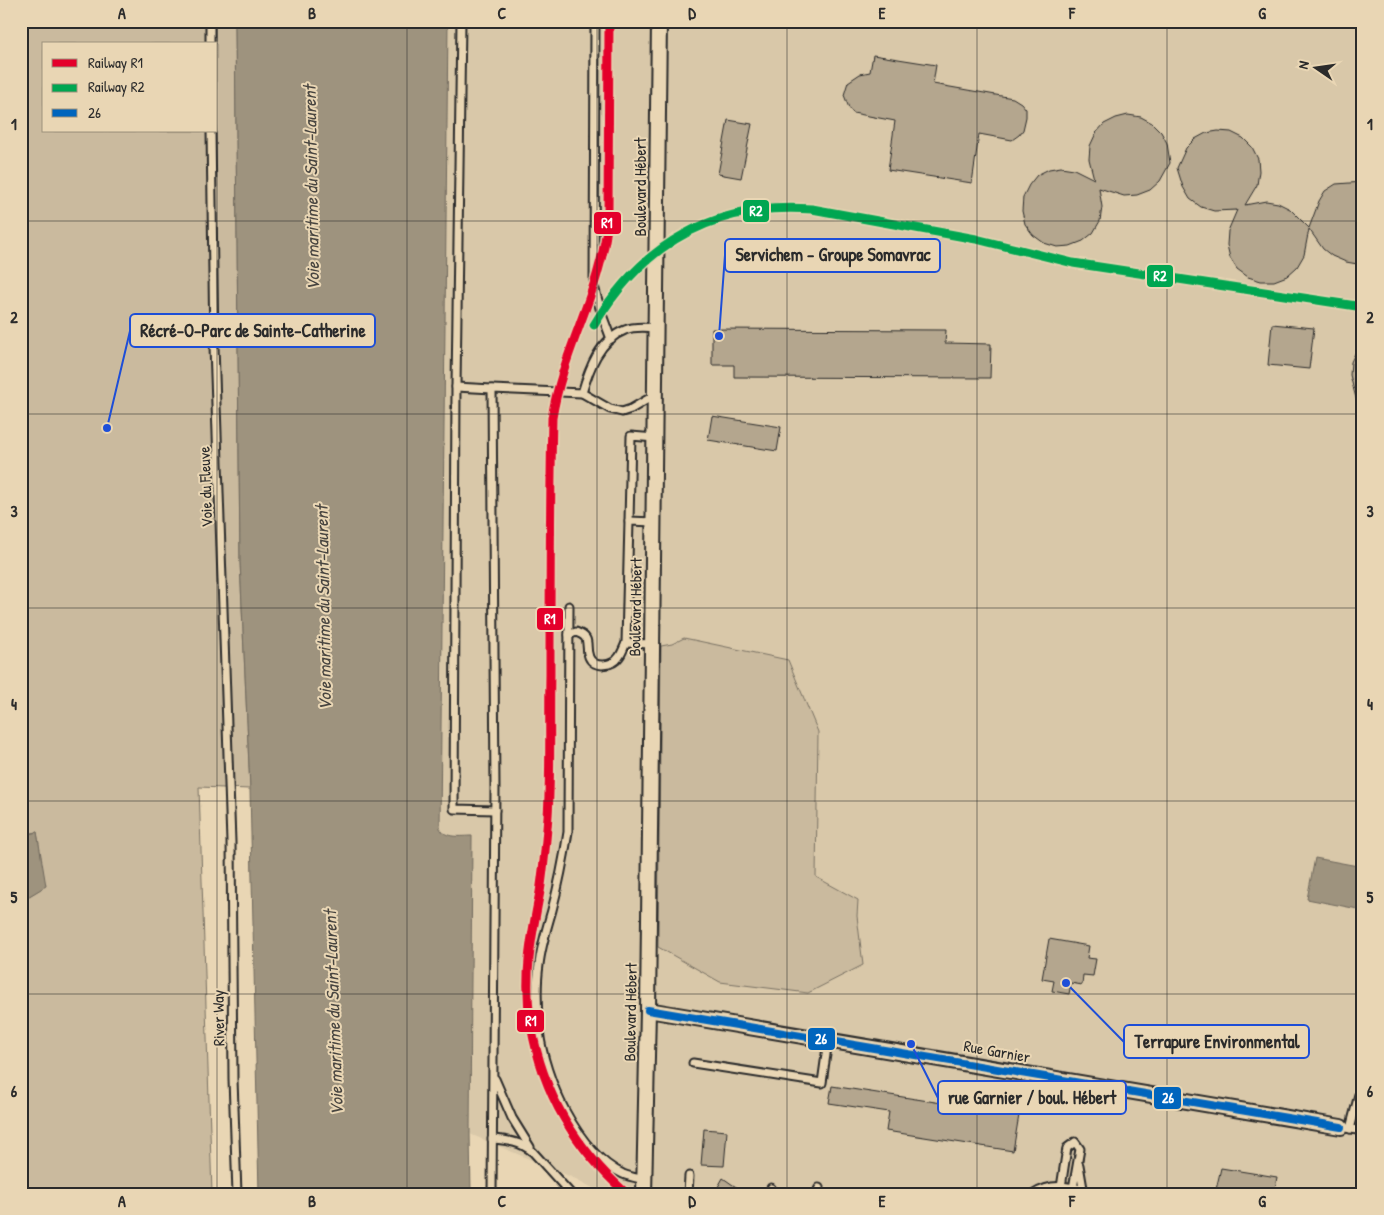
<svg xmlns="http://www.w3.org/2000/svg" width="1384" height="1215" font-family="'Patrick Hand',sans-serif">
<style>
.built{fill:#d9c8a9}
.green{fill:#caba9e;stroke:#7a7264;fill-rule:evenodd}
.water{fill:#9e937e;stroke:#70695d}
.building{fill:#b4a68e;stroke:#2b2b2b}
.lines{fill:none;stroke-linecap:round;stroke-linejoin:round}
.service-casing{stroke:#2b2b2b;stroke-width:11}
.minor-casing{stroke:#2b2b2b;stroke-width:18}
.service{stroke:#e9d6b4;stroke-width:7}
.minor{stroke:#e9d6b4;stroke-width:14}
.bus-1-casing{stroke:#e9d6b4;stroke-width:11}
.bus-1{stroke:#0065bd;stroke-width:8}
.rail-1-casing{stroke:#e9d6b4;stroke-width:12}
.rail-2-casing{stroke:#e9d6b4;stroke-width:12}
.rail-1{stroke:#e4002b;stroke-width:9}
.rail-2{stroke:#00a651;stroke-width:9}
.grid{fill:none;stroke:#2b2b2b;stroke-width:1;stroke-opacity:0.55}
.labels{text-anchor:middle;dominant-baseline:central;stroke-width:4;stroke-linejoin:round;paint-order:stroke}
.street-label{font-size:16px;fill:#2b2b2b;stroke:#e9d6b4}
.water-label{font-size:18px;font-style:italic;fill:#484540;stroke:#e9d6b4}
.leader{fill:none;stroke:#1d4ed8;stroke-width:2}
.callout-dot{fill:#1d4ed8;stroke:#e9d6b4;stroke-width:2}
.callout{fill:#e9d6b4;stroke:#1d4ed8;stroke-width:2}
.callout-label{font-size:18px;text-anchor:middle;font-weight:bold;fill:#2b2b2b}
.line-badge{stroke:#e9d6b4;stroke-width:2}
.badge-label{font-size:14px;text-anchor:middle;font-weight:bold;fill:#fff}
.neatline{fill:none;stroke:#2b2b2b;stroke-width:2}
.grid-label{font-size:16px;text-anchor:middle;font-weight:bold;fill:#2b2b2b}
</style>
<rect width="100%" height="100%" fill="#e9d6b4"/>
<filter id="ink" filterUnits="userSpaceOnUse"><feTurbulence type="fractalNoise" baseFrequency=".02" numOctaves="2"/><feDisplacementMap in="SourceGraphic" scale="10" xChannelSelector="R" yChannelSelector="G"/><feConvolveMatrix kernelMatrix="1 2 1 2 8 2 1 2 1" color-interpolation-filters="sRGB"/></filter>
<g filter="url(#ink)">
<path class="built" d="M448 21H1363V1194H604L576 1179 470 1134 472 989 471 836H448L442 833 440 828Z"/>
<g class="green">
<path d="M21 21H235L240 561 250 789 199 787 212 1194H21V901L45 886 37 832 21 835ZM44 44H216V131H44Z"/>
<path d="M684 638 788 660 818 732 816 877 858 900 857 916 863 965 808 993 720 982 658 947 661 646 672 644Z"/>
</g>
<g class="water">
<path d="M235 21H448L440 828C445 839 461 836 472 836L470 1134 471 1194H259L250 789 240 561Z"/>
<path d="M37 832 46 886 21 901V836Z"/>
<path d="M1315 858 1363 867V910L1307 899Z"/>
</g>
<g class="building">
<path d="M873 55 936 65 933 84 1013 98 1021 103 1026 109V117L1023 130 1019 135 1012 140 979 134 972 183 888 170 895 121 853 113 849 108 844 95 848 82 860 74 870 72Z"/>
<path d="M1128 115 1141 117 1152 123 1161 132 1167 143 1170 163 1160 181 1150 190 1137 195 1124 196 1099 188 1102 207 1100 221 1093 233 1083 241 1070 246 1057 247 1044 243 1033 235 1025 224 1022 211 1023 197 1029 185 1037 175 1049 169 1061 167 1074 169 1094 179 1089 159 1090 146 1096 133 1104 124 1116 118Z"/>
<path d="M728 120 752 124 741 178 718 174Z"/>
<path d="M1218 131 1231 132 1243 138 1252 147 1258 159 1259 171 1257 185 1245 205 1266 201 1278 203 1290 209 1309 228 1319 201 1325 191 1336 184 1363 182V265L1346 262 1332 256 1323 249 1309 229 1304 255 1297 267 1287 276 1274 281H1261L1248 277 1237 269 1230 258 1227 245 1228 231 1237 210 1214 211 1201 207 1190 199 1183 187 1177 168 1186 148 1195 139 1206 133Z"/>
<path d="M1272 324 1314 328 1309 369 1268 365Z"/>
<path d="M712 329 946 330 945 343 991 344 990 378 734 377V365H712Z"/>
<path d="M1363 336V410H1359L1350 375 1351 362Z"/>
<path d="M712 416 781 427 777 451 708 440Z"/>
<path d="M1049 939 1089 946 1087 958 1096 959 1093 976 1083 975 1082 985 1071 983 1069 994 1052 991 1054 981 1042 979Z"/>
<path d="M832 1086 1019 1115 1013 1151 886 1131 889 1112 829 1103Z"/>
<path d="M704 1129 727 1131 724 1166 701 1165Z"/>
<path d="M1221 1168 1277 1177 1274 1194H1215Z"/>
<path d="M723 1178 733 1185 748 1194H714Z"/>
</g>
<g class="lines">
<g class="service-casing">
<g id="service">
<path d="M210 21V44"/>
<path d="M461 21 456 387 454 809 495 810"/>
<path d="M595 21 594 286 601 312 611 339"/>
<path d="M211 131 214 346 231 842 233 1079 237 1194"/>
<path d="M456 387 492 389"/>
<path d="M582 393C589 369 599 340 625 330 634 326 646 327 656 328"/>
<path d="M629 521 631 436 655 438"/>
<path d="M569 606 568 832C564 858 559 884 552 910 547 928 541 946 539 965 536 986 537 1009 539 1030 544 1078 577 1152 623 1174 630 1177 637 1178 645 1180"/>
<path d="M569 635 576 632C593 638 584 645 589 657 594 669 613 666 619 657 622 653 624 647 626 643L629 521 654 522"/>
<path d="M626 643 652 644"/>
<path d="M693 1063 822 1083 828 1040"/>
<path d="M495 1079 512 1118 530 1147"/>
<path d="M1346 1128 1363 1131"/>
<path d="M1350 1129 1363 1079"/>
<path d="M492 1139C508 1140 521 1142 533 1152L571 1194"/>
<path d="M1079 1165 1084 1194"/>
<path d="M492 1194 495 788 492 389 582 393 610 409 622 412 631 409 655 395"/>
<path d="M688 1194 689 1176"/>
<path d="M768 1194 771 1188"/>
<path d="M816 1194 819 1188"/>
<path d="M1034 1194C1050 1183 1067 1186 1085 1190"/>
<path d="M1060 1194 1067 1148 1075 1142 1080 1149 1072 1194"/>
</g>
</g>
<g class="minor-casing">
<g id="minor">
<path d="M648 1010 1341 1127"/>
<path d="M644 1194 648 1010 659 21"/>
</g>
</g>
<use href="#service" class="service"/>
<use href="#minor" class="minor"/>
<g class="bus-1-casing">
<path id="bus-1" d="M648 1010 1341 1127"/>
</g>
<use href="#bus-1" class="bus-1"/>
<g class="rail-1-casing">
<path id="rail-1" d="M609 21 608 217C603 289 563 347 552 418 550 503 550 589 550 674 549 721 551 769 548 816 546 841 544 867 540 892 531 938 523 978 531 1025 543 1094 575 1148 627 1194"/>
</g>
<g class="rail-2-casing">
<path id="rail-2" d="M594 325C643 243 716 202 812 209L976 239 1073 263 1363 307"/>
</g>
<use href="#rail-1" class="rail-1"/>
<use href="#rail-2" class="rail-2"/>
</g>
</g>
<path class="grid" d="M217 21V1194M407 21V1194M597 21V1194M787 21V1194M977 21V1194M1167 21V1194M21 221H1363M21 414H1363M21 608H1363M21 801H1363M21 994H1363"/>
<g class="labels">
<g class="street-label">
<text transform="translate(640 187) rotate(-90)">Boulevard Hébert</text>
<text transform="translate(205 487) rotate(-92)">Voie du Fleuve</text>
<text transform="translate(635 607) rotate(-89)">Boulevard Hébert</text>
<text transform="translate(630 1012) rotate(-89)">Boulevard Hébert</text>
<text transform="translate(218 1018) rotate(-91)">River Way</text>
<text transform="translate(997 1051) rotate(10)">Rue Garnier</text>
</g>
<g class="water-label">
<text transform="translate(311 188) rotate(-91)">Voie maritime du Saint-Laurent</text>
<text transform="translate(323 608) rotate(-91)">Voie maritime du Saint-Laurent</text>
<text transform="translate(333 1013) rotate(-92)">Voie maritime du Saint-Laurent</text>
</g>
</g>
<path class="leader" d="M719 336L725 255M107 428L130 331M1066 983L1124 1042M911 1044L938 1098"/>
<g class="callout-dot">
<circle cx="719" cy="336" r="5"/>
<circle cx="107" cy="428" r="5"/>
<circle cx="1066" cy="983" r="5"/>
<circle cx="911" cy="1044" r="5"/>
</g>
<g class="callout">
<rect x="725" y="239" width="215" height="33" rx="5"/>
<rect x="130" y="314" width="245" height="33" rx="5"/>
<rect x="1124" y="1025" width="185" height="33" rx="5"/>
<rect x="938" y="1081" width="188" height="33" rx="5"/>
</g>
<g class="callout-label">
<text x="833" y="261">Servichem - Groupe Somavrac</text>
<text x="253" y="337">Récré-O-Parc de Sainte-Catherine</text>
<text x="1217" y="1048">Terrapure Environmental</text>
<text x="1032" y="1104">rue Garnier / boul. Hébert</text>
</g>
<g class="line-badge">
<rect x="742" y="199" width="28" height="24" rx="5" fill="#00a651"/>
<rect x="593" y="211" width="29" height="24" rx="5" fill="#e4002b"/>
<rect x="1146" y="264" width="28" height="24" rx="5" fill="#00a651"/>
<rect x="536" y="607" width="28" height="24" rx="5" fill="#e4002b"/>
<rect x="516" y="1009" width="29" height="24" rx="5" fill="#e4002b"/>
<rect x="807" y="1027" width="29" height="24" rx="5" fill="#0065bd"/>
<rect x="1153" y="1086" width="29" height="24" rx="5" fill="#0065bd"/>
</g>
<g class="badge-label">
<text x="756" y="216">R2</text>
<text x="607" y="228">R1</text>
<text x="1160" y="281">R2</text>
<text x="550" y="624">R1</text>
<text x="531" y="1026">R1</text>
<text x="821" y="1044">26</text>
<text x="1168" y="1103">26</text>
</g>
<rect width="1384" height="1215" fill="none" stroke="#e9d6b4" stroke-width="55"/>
<rect x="42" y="42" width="175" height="90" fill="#e9d6b4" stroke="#9d927d"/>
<rect x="52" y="59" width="25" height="8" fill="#e4002b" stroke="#9d927d"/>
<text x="88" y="68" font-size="15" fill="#2b2b2b">Railway R1</text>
<rect x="52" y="84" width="25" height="8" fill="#00a651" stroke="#9d927d"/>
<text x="88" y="92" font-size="15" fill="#2b2b2b">Railway R2</text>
<rect x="52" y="109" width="25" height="8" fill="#0065bd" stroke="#9d927d"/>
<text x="88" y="118" font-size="15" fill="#2b2b2b">26</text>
<g transform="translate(1316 68) rotate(283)" stroke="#e9d6b4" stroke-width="4" paint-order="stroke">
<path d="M0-4L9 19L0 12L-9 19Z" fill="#2b2b2b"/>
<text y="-8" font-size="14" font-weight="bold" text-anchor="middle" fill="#2b2b2b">N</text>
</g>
<rect x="28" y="28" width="1328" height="1160" class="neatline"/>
<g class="grid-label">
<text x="122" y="19">A</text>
<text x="312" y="19">B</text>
<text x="502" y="19">C</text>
<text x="692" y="19">D</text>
<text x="882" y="19">E</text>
<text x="1072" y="19">F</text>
<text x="1262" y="19">G</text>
<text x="14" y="130">1</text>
<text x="1370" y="130">1</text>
<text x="14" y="323">2</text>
<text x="1370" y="323">2</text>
<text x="14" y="517">3</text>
<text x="1370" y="517">3</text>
<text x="14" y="710">4</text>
<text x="1370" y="710">4</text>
<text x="14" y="903">5</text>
<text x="1370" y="903">5</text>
<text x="14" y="1097">6</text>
<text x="1370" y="1097">6</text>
<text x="122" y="1207">A</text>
<text x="312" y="1207">B</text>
<text x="502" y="1207">C</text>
<text x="692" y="1207">D</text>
<text x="882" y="1207">E</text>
<text x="1072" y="1207">F</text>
<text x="1262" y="1207">G</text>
</g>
</svg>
